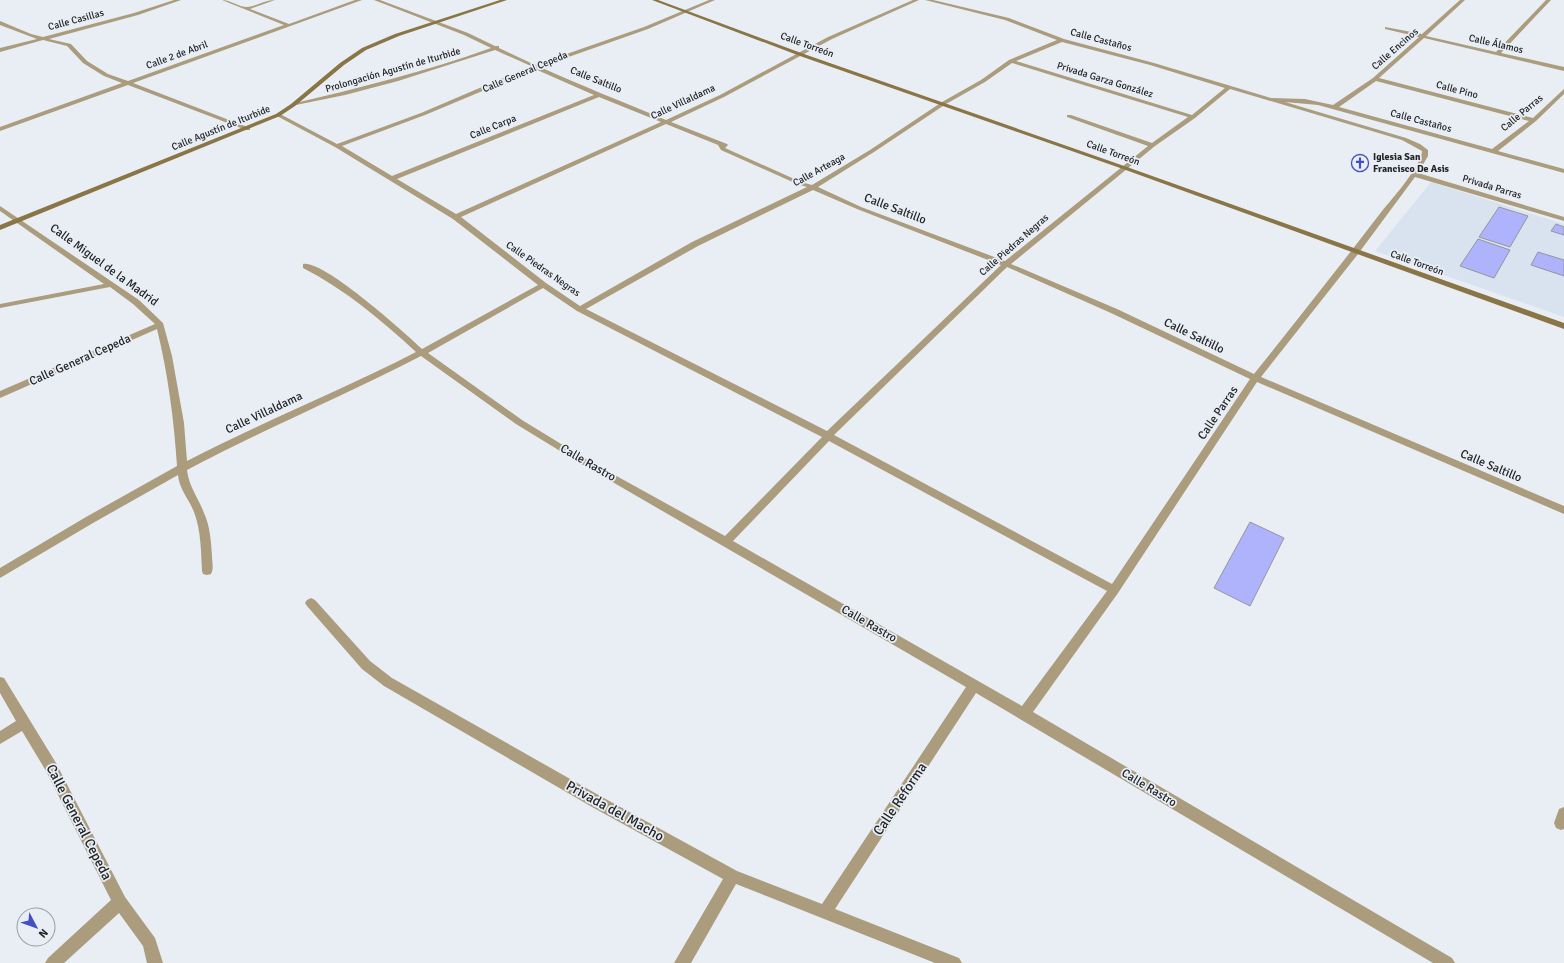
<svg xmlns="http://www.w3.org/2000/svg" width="1564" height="963" font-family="Signika,sans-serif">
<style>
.built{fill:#d9e3ef}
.building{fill:#aeb3fc;stroke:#94959c}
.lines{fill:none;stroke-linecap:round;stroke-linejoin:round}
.street{fill:#aa9c7d;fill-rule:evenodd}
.secondary{fill:#897545;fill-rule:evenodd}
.labels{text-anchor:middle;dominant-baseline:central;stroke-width:3.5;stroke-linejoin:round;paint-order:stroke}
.far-street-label{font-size:10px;fill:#212325;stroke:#e9eef5}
.far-poi-label{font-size:10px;font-weight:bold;fill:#212325;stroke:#e9eef5;text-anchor:start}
.street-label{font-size:12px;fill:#212325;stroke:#e9eef5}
.near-street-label{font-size:14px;fill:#212325;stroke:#e9eef5}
</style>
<rect width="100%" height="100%" fill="#e9eef5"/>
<path class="built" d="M1431 182 1564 224V317L1375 251Z"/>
<g class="building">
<path d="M1499 207 1528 216 1510 247 1479 237Z"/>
<path d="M1556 224 1564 227V235L1551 231Z"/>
<path d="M1478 239 1510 250 1494 278 1460 266Z"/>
<path d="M1538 252 1564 260V276L1531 265Z"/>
<path d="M1250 522 1284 538 1250 606 1214 588Z"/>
</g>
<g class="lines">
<g class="street">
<path d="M174 0H181L138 15 49 39 71 44 87 61 108 74 128 81 284 25 222 0C230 0 239 7 247 7 257 6 265 0 275 0L250 9 289 24 355 0H362L133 83 250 128V130H246L128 85 0 131V127L122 83 104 76 83 63 67 46 43 40 0 52V48L37 39 0 25V21L31 34 43 37 134 13Z"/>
<path d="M374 0H380L468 33 495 46H499V48L535 65 644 27 709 0H715L648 29 540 67C582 86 623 102 666 120L720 95 828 37 913 0H919L832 39 724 97 671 122 727 144 728 145 725 148 801 182 812 185 870 150 942 102 981 80 1009 60 1057 40 1005 20 925 0H933L1009 18 1064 39 1154 63 1271 98 1305 99 1333 105 1373 78 1419 37 1385 29V27L1422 34 1460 0H1465L1426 36 1496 52 1546 0H1551L1501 53 1564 67V71L1424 38 1379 78 1533 118 1564 89V94L1536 121 1498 151 1564 169V173L1318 105 1285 102 1406 138 1420 144 1428 150V156L1418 173 1564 217V221L1415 177 1358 254 1261 377 1564 506V514L1257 382 1118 593 1033 712 1452 958 1455 963H1433L976 693 835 909 959 958 962 963H935L736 884 691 963H674L723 879 592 807 384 686 362 669 307 606 305 603 307 600 311 598 315 600 370 661 392 678 602 797 737 871 822 904 966 687 578 462 516 424 421 356C344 396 264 429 187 470 189 487 198 497 204 513 210 526 211 541 212 556 212 562 214 569 211 574L207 575 203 574 202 571C201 552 201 530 194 512 189 499 179 489 178 475L93 523 0 578V568L86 517 177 466C174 420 168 374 157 329L0 398V391L155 324 133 304 110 287 0 308V304L104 284 0 211V206L139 300 163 323 172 356 184 423 187 461C262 422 340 391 416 352 381 320 346 290 303 268V264C324 260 405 333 422 349L538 285 453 219 335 147 275 115 280 114 337 144 421 113 531 66 495 50 398 81 345 95 291 106V104C359 88 424 72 491 48L464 35ZM1062 42 1150 65 1225 88 1192 115 1016 61ZM1012 63 1188 117 1152 143 1071 115H1067V117L1148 146 1005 261 861 207 818 187 874 152 946 104 985 82ZM535 69 594 95 392 176 342 146 425 115ZM1376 81 1529 121 1492 149 1339 107ZM1230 89 1402 140 1422 151C1422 165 1392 199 1382 211 1340 266 1297 320 1254 374L1117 309 1011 264 1155 146 1195 118ZM599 97 661 122 456 214 397 179ZM666 124 718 145 721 150 797 184 807 187 692 242 580 306 546 283 461 217ZM813 190 857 209 1001 265 827 431 586 309 698 246ZM1007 267 1111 313 1250 379 1112 584 834 435ZM543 288 577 311 822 437 725 536 584 458 522 420 428 353ZM829 441 1107 591 1022 706 733 541Z"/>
<path d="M0 677 4 678 56 763 125 897 155 938 163 963H147L143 946 119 913 64 963H45L48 958 111 900 46 771 22 731 0 744V731L16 721 0 693Z"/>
<path d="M1564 807V829L1561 830 1556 828 1554 823 1559 809Z"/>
</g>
<g class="secondary">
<path d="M500 0H507L399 36 366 50 344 65 295 106 280 116 0 230V225L276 114 291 104 340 63 362 48 395 34Z"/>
<path d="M652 0H658L804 54 1127 167 1564 323V329L1123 169 800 56Z"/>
</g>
</g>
<defs>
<g id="church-ring" transform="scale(0.9)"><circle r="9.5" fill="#e9eef5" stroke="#434fc3" stroke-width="1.5"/><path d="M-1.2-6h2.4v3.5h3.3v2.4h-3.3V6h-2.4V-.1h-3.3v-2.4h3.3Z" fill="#434fc3"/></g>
</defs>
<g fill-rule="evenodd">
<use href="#church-ring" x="1360" y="163"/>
</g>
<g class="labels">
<g class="far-street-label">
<text transform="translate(76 20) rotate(-15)">Calle Casillas</text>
<text transform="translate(1101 40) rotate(15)">Calle Castaños</text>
<text transform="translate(1496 44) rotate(13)">Calle Álamos</text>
<text transform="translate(807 45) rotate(20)">Calle Torreón</text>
<text transform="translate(1395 49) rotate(-41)">Calle Encinos</text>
<text transform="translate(177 55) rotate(-20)">Calle 2 de Abril</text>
<text transform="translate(393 70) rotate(-16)">Prolongación Agustín de Iturbide</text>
<text transform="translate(525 72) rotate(-23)">Calle General Cepeda</text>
<text transform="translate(596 80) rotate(22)">Calle Saltillo</text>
<text transform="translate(1105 80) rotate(17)">Privada Garza González</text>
<text transform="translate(1457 90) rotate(15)">Calle Pino</text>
<text transform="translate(683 102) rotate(-25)">Calle Villaldama</text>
<text transform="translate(1522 113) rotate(-40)">Calle Parras</text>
<text transform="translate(1421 121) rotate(15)">Calle Castaños</text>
<text transform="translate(493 127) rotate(-22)">Calle Carpa</text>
<text transform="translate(221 128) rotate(-22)">Calle Agustín de Iturbide</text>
<text transform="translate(1113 153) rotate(20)">Calle Torreón</text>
<text transform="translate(819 170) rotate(-29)">Calle Arteaga</text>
<text transform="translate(1492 187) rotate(17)">Privada Parras</text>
<text transform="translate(1014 245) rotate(-41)">Calle Piedras Negras</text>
<text transform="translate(1417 263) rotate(20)">Calle Torreón</text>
<text transform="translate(543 269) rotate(35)">Calle Piedras Negras</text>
</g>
<g class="far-poi-label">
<text x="1373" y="157">Iglesia San<tspan x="1373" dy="12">Francisco De Asis</tspan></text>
</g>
<g class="street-label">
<text transform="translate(895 209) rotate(21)">Calle Saltillo</text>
<text transform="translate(104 265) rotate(36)">Calle Miguel de la Madrid</text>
<text transform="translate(1194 336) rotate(26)">Calle Saltillo</text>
<text transform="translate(80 360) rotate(-24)">Calle General Cepeda</text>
<text transform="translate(264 413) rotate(-25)">Calle Villaldama</text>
<text transform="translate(1218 413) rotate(-56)">Calle Parras</text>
<text transform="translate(588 463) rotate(30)">Calle Rastro</text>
<text transform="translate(1491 466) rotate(23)">Calle Saltillo</text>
<text transform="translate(869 624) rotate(30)">Calle Rastro</text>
<text transform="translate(1149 788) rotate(31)">Calle Rastro</text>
</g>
<g class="near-street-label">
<text transform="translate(900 799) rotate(-56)">Calle Reforma</text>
<text transform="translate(615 811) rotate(29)">Privada del Macho</text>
<text transform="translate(79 822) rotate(63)">Calle General Cepeda</text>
</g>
</g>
<g transform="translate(36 927) rotate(131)"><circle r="19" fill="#e9eef5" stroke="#999da2"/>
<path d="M0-3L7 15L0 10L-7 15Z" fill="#434fc3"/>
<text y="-6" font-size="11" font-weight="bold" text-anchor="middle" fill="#212325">N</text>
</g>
</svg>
